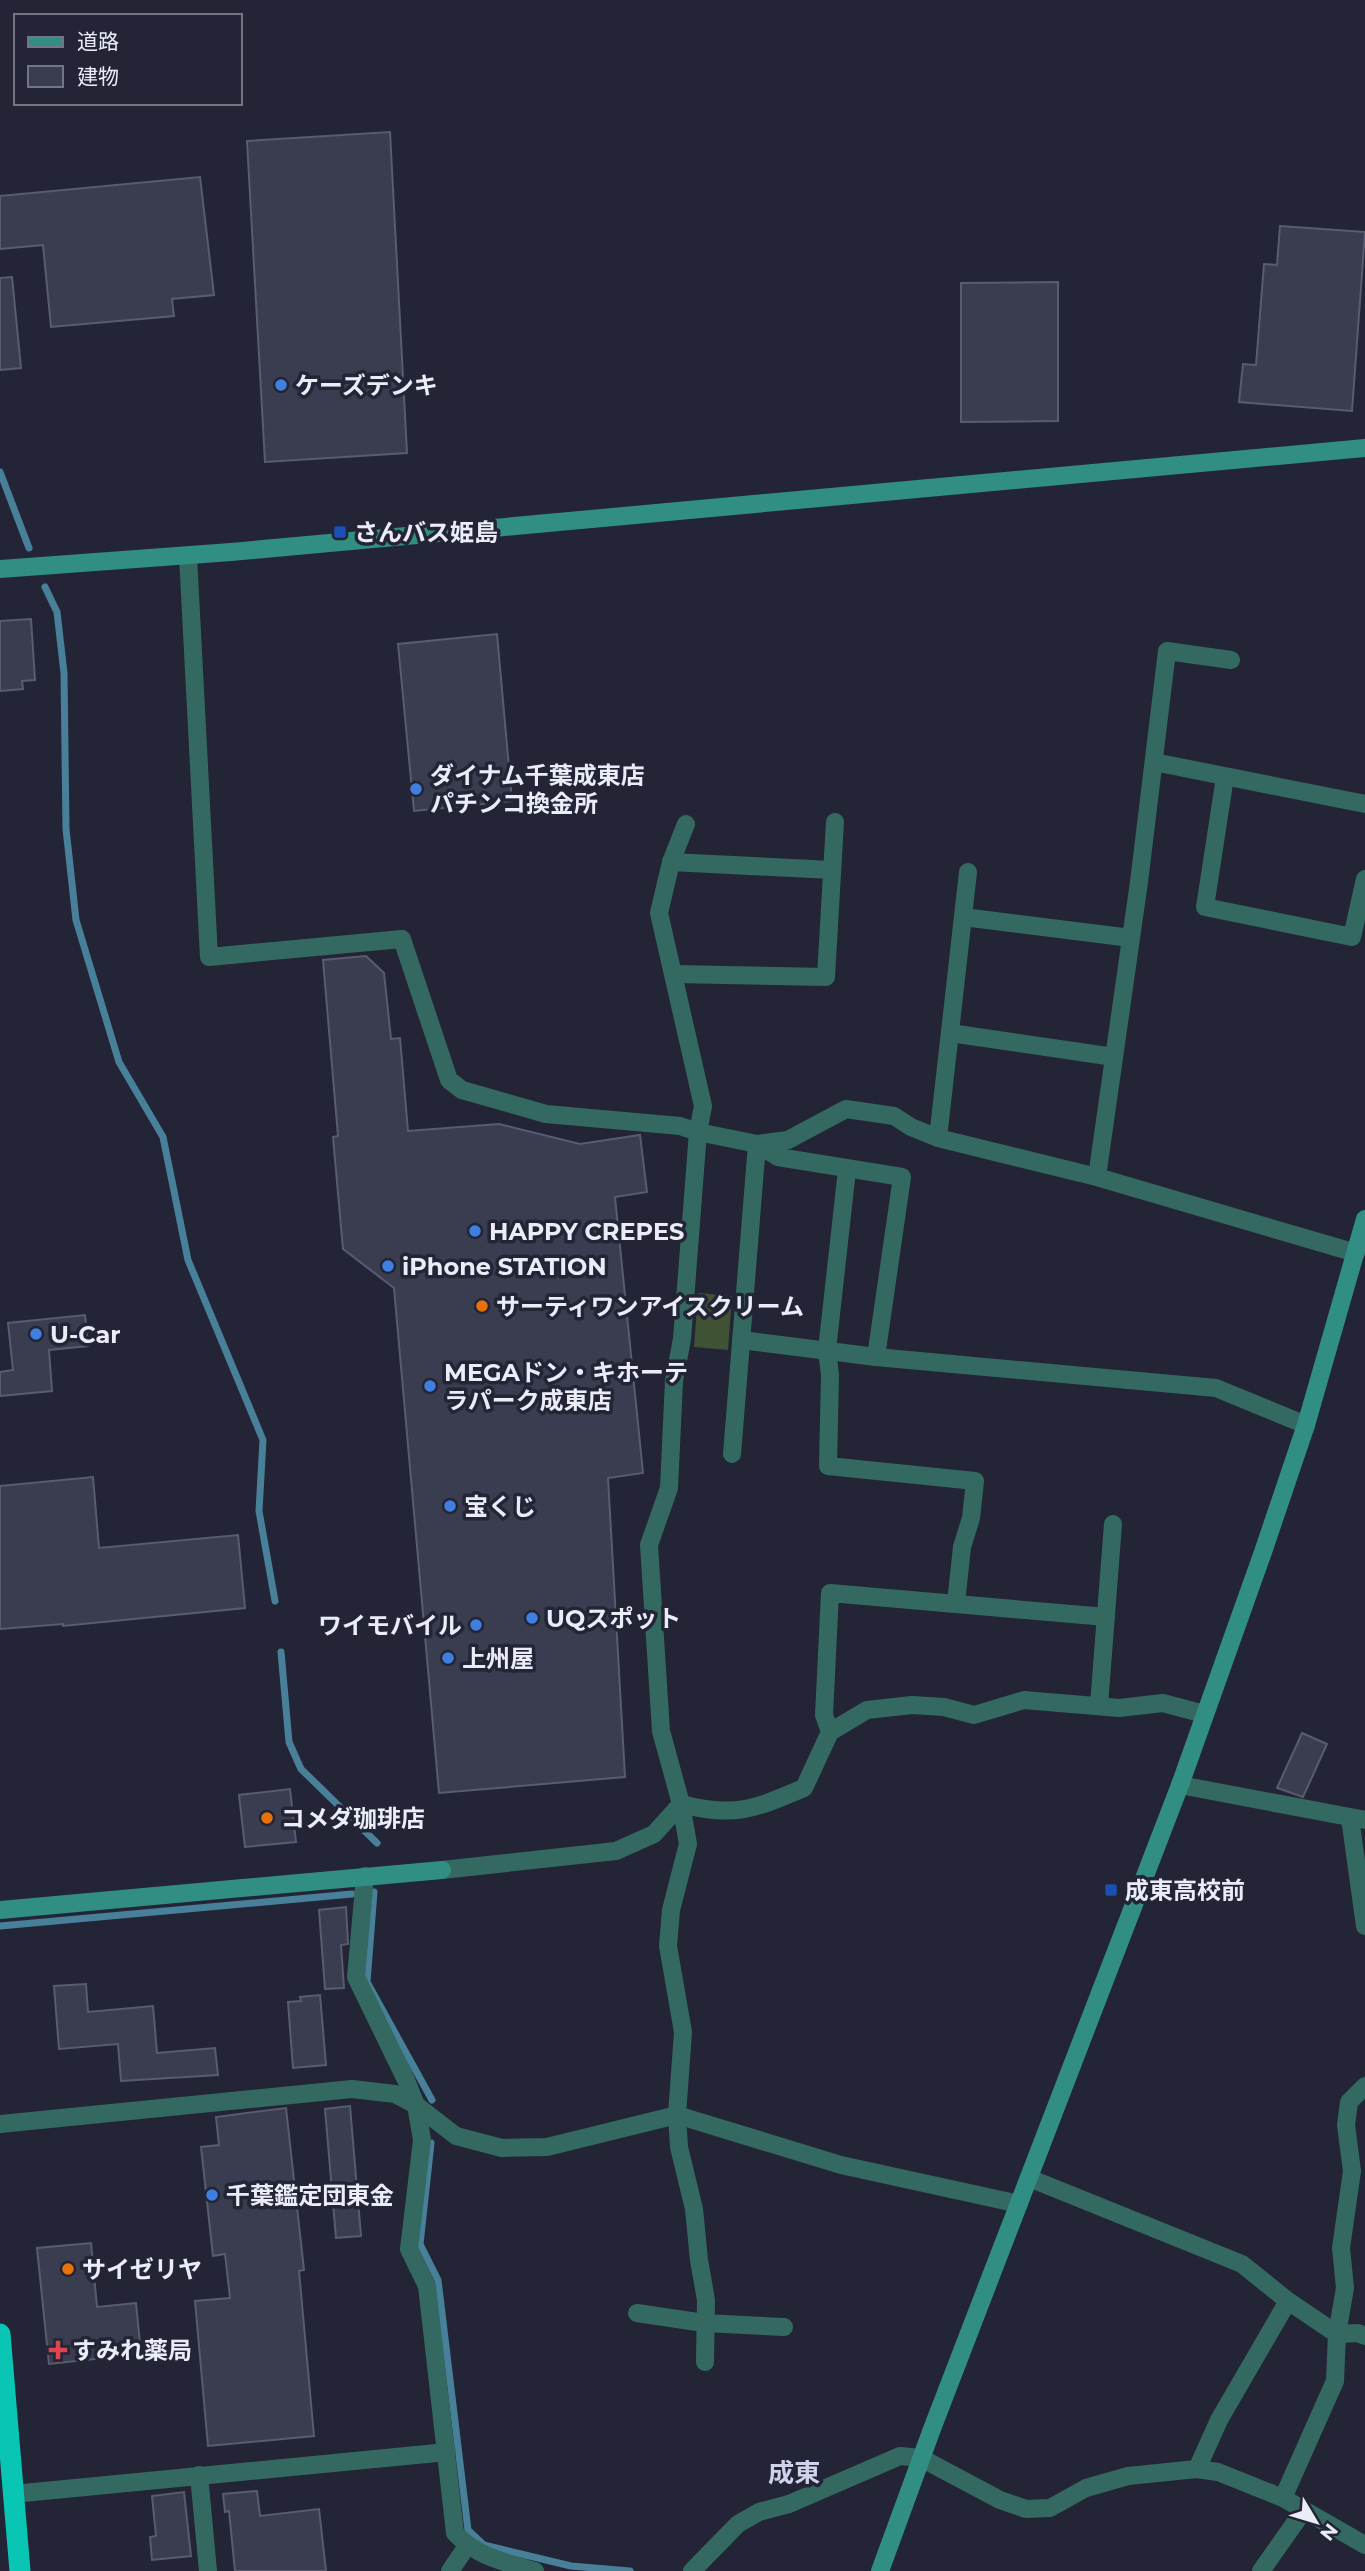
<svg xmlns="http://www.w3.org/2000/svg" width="1365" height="2571" font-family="Montserrat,'Noto Sans JP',sans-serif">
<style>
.green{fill:#3f5234}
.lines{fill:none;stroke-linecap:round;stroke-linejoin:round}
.stream{stroke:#478098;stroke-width:7}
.building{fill:#3a3c4f;stroke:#595b70;stroke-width:2}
.street{stroke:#346961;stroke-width:18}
.secondary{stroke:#308e82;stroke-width:18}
.highway{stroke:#09c5b3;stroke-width:21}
.shop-dot{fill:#3f7fe0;stroke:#232537;stroke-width:2.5}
.transit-dot{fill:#1a4fb4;stroke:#232537;stroke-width:2.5}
.food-dot{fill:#e8710a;stroke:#232537;stroke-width:2.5}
.health-dot{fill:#e0444e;stroke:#232537;stroke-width:2.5}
.labels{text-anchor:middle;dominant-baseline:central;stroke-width:7;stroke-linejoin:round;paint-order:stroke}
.poi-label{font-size:24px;font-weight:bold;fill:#eaecf8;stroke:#232537;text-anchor:start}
.neighbourhood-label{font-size:26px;font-weight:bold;fill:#cfd2ea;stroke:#232537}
</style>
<rect width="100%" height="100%" fill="#232537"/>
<path class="green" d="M698 1293 732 1296 728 1350 694 1347Z"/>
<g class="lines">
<g class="stream">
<path d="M0 472 29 548"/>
<path d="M45 587 57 612 64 673 66 829 76 920 119 1062 163 1137 188 1260 263 1440 259 1511 275 1601"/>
<path d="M281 1652 289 1742 301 1769 377 1843"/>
<path d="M374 1892 367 1982 432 2100"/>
<path d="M0 1926 352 1894"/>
<path d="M431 2143 420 2244 438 2280 468 2530 484 2545 571 2566 630 2571"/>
</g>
</g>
<g class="building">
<path d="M390 132 407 453 265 462 247 141Z"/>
<path d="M200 177 214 295 172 299 174 316 51 327 43 245 0 249V196Z"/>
<path d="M1280 226 1365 232 1352 411 1239 402 1243 364 1256 365 1264 264 1277 265Z"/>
<path d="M12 277 21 368 0 370V278Z"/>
<path d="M1058 282V421L961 422V283Z"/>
<path d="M31 619 35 680 22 681 23 689 0 691V621Z"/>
<path d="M497 634 512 801 414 811 398 644Z"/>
<path d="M366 956 384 973 391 1039 400 1038 408 1131 499 1124 580 1144 640 1135 647 1192 615 1197 643 1473 608 1478 625 1777 439 1793 394 1288 343 1249 333 1137 338 1136 323 960Z"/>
<path d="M85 1315 88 1346 49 1350 52 1391 0 1396V1372L13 1370 8 1323Z"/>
<path d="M93 1477 99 1548 238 1535 245 1608 63 1626V1624L0 1629V1486Z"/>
<path d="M1302 1733 1327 1744 1303 1797 1277 1788Z"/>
<path d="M290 1789 296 1842 245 1847 239 1795Z"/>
<path d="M346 1907 348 1944 341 1945 344 1988 325 1989 319 1910Z"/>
<path d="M86 1984 88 2012 153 2006 157 2053 215 2048 218 2075 121 2081 118 2044 59 2049 54 1986Z"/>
<path d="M320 1995 326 2065 293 2068 288 2002 301 2001 300 1997Z"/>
<path d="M350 2106 361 2236 336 2238 325 2109Z"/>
<path d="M286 2108 304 2270 299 2271 314 2436 208 2446 195 2301 230 2298 225 2254 213 2256 201 2147 219 2145 216 2117Z"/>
<path d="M91 2243 97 2307 136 2303 141 2354 49 2364 37 2248Z"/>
<path d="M257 2491 260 2516 319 2509 326 2571H235L229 2511 225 2512 223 2494Z"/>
<path d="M184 2492 191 2556 152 2560 150 2537 156 2536 152 2496Z"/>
</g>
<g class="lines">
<g class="street">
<path d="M188 556 209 957 402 939 449 1080 462 1090 546 1114 680 1126 698 1132 682 1339 674 1381 669 1488 649 1545 661 1731 681 1804 688 1844 671 1910 668 1946 683 2032 677 2115 679 2147 694 2209 699 2260 706 2300 705 2362"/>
<path d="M1154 762 1365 804"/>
<path d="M1225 777 1205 907 1352 937 1365 879"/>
<path d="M686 824 671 862 659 913 703 1106 698 1132 757 1144 788 1140 846 1109 894 1116 911 1127 938 1138 1097 1177 1356 1253"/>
<path d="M671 862 832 870"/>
<path d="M963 917 1131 938"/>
<path d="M675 974 826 977 835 822"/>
<path d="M950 1033 1114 1057"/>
<path d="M938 1138 968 872"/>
<path d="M847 1170 827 1350 830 1375 828 1466 975 1481 971 1518 962 1547 956 1603"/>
<path d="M1097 1177 1139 882 1167 651 1231 660"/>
<path d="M741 1340 876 1357 1216 1388 1306 1425"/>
<path d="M732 1454 757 1144 778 1157 902 1177 876 1357"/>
<path d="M1099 1705 1113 1524"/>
<path d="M830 1732 867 1710 912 1705 944 1707 974 1715 1024 1700 1119 1708 1163 1703 1204 1714"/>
<path d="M1180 1785 1365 1820"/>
<path d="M681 1804C735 1818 754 1809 804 1788L830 1732 824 1715 830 1593 1106 1617"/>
<path d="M1350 1818 1365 1926"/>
<path d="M442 1870 616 1851 654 1834 681 1804"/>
<path d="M365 1876 356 1977 406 2080 416 2105 422 2140 409 2249 427 2286 455 2533C477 2557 505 2562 535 2571"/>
<path d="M0 2124 352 2089 395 2094 416 2105 456 2136 502 2148 547 2147 677 2115 841 2165 1019 2204"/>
<path d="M1029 2178 1242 2264 1288 2301 1337 2334 1358 2333 1365 2336"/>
<path d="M637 2313 704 2323 784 2327"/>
<path d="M1197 2469 1219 2420 1288 2301"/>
<path d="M199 2475 208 2571"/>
<path d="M13 2494 447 2452"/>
<path d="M1283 2498 1335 2381 1337 2334 1345 2288 1341 2248 1352 2171 1346 2125 1349 2102 1365 2086"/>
<path d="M450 2571 467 2546"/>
<path d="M692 2571 738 2524 759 2512 789 2504 900 2456 921 2458 1000 2500 1026 2509 1050 2508 1086 2488 1128 2476 1197 2469 1218 2472 1283 2498 1365 2545"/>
<path d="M1261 2571 1304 2510"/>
</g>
<g class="secondary">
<path d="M0 569 231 552 1365 448"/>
<path d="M0 1910 442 1870"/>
<path d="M880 2571 932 2429 1180 1785 1263 1552 1306 1425 1365 1219"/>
</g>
<path class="highway" d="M0 2334 20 2571"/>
</g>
<g class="shop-dot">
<circle cx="281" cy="385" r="7"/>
<circle cx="416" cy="789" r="7"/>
<circle cx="475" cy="1231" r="7"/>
<circle cx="388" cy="1266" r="7"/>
<circle cx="36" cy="1334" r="7"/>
<circle cx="430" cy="1386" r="7"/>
<circle cx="450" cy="1506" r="7"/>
<circle cx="532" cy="1618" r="7"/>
<circle cx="476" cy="1625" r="7"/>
<circle cx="448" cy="1658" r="7"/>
<circle cx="212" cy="2195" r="7"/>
</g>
<g class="transit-dot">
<rect x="333" y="525" width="14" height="14" rx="3.5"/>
<rect x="1104" y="1883" width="14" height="14" rx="3.5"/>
</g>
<g class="food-dot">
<circle cx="482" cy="1306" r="7"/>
<circle cx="267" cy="1818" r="7"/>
<circle cx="68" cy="2269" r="7"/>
</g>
<path class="health-dot" d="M54.5 2339.5h7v7h7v7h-7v7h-7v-7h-7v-7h7z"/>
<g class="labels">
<g class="poi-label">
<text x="295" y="385">ケーズデンキ</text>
<text x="354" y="532">さんバス姫島</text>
<text x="430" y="775">ダイナム千葉成東店<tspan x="430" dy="28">パチンコ換金所</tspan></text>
<text x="489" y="1231">HAPPY CREPES</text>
<text x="402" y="1266">iPhone STATION</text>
<text x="496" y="1306">サーティワンアイスクリーム</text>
<text x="50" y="1334">U-Car</text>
<text x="444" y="1372">MEGAドン・キホーテ<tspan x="444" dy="28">ラパーク成東店</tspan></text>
<text x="464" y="1506">宝くじ</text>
<text x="546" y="1618">UQスポット</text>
<text x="462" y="1625" text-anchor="end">ワイモバイル</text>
<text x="462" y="1658">上州屋</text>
<text x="281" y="1818">コメダ珈琲店</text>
<text x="1125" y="1890">成東高校前</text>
<text x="226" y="2195">千葉鑑定団東金</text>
<text x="82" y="2269">サイゼリヤ</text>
<text x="72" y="2350">すみれ薬局</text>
</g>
<g class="neighbourhood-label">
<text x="794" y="2473">成東</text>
</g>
</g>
<rect x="14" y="14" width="228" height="91" fill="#232537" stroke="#737584" stroke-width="2"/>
<rect x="28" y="37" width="35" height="10" fill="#308e82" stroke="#737584" stroke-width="2"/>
<text x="77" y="49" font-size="21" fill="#eaecf8">道路</text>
<rect x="28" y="66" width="35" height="21" fill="#3a3c4f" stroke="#737584" stroke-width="2"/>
<text x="77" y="84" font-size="21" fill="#eaecf8">建物</text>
<g transform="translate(1316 2522) rotate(128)" stroke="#232537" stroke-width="5" paint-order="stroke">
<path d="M0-5L12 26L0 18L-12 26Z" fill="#eaecf8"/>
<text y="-10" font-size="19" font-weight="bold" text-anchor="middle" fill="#eaecf8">N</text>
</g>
</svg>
